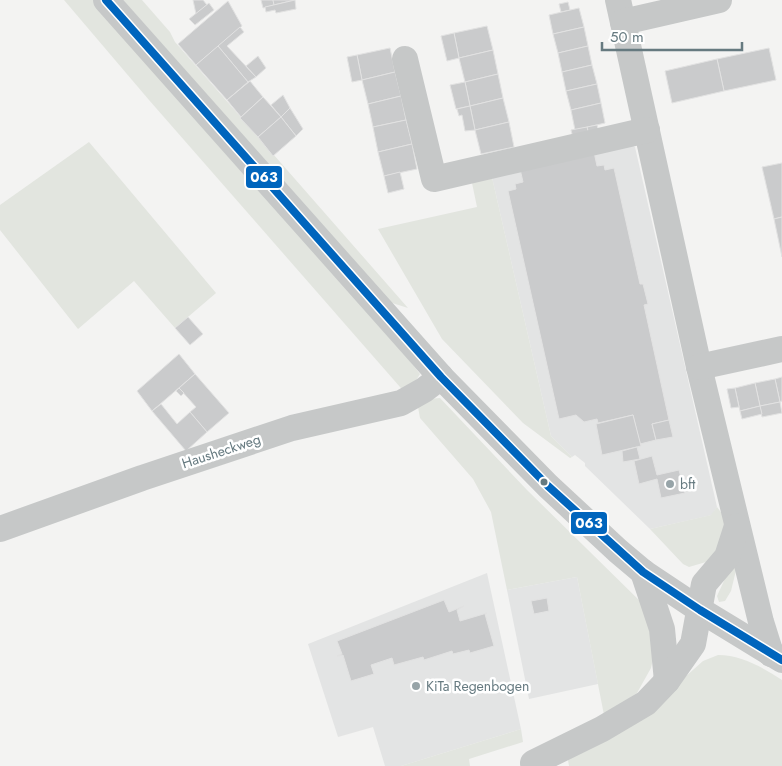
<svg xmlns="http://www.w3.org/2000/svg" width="782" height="766" font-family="Jost,sans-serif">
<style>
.built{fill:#e3e4e4}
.green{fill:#e2e5df}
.building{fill:#cacbcc;stroke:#e2e2e2}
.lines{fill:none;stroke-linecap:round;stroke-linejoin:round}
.minor{stroke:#c6c8c8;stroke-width:26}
.bus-1-casing{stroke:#fff;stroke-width:11}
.bus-1{stroke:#0065bd;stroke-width:8}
.bus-dot{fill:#667a80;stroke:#fff;stroke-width:2}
.poi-dot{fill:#97a4a8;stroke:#fff;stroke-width:2}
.labels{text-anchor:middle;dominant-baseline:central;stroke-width:5;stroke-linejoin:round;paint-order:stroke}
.street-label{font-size:14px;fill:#667a80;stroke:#fff}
.poi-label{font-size:14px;fill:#667a80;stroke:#fff;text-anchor:start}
.line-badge{stroke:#fff;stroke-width:2}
.badge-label{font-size:14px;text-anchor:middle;font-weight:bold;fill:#fff}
</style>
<rect width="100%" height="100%" fill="#f3f3f2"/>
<g class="built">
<path d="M628 143 635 147 717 507 712 515 650 529 585 466V463L575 455 572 457 551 436 491 173Z"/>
<path d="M487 573 521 729 401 766H385L373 727 338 737 308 644Z"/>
<path d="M577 577 598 684 529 699 507 590Z"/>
</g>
<g class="green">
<path d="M64 0H96L403 352 420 374 407 395 149 100Z"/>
<path d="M123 0H142L170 32 175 42 408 308 389 302Z"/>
<path d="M89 142 216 293 175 328 134 281 78 329 0 230V205Z"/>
<path d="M491 173 551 436 572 457 570 458 523 423 442 339 378 229 477 207 472 183Z"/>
<path d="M440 398 527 490 644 605 656 645 651 668 637 693 604 715 577 577 507 590 491 512 473 479 420 418 418 407 428 399Z"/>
<path d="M717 507 723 515 725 528 717 554 706 562 689 567 683 564 650 529 711 515Z"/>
<path d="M735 557 739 558 731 591 725 601 719 602 717 596Z"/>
<path d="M718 655C741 655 762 667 782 680V766H569L568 760 648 710 703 661Z"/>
<path d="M521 729 523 742 469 759 470 766H401Z"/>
</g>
<g class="building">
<path d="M193 0H203L207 5 196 14Z"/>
<path d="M261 0H273L274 5 263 8Z"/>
<path d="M273 0H295L274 5Z"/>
<path d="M295 0 296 9 276 13 275 10 266 12 265 7Z"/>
<path d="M228 1 242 26 196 65 178 44Z"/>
<path d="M568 2 570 10 561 12 559 4Z"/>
<path d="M209 3 214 10 195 25 189 19Z"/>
<path d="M579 8 584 27 553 34 549 15Z"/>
<path d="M487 26 493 50 459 58 454 33Z"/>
<path d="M240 27 244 32 227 46 256 77 248 82 218 46Z"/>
<path d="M584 27 588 46 558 53 553 34Z"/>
<path d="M454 33 459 58 447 61 441 36Z"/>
<path d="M218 46 248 82 227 100 196 65Z"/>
<path d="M588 46 592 65 562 72 558 53Z"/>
<path d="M390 48 395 72 362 80 357 55Z"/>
<path d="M769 48 776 80 724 91 717 59Z"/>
<path d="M493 50 498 74 465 82 459 58Z"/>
<path d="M357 55 362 80 352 82 347 57Z"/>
<path d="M258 56 266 68 256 77 246 66Z"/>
<path d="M717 59 724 91 672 103 665 71Z"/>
<path d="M592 65 597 84 566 91 562 72Z"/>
<path d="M395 72 401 96 368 104 362 80Z"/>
<path d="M498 74 503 98 470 106 465 82Z"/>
<path d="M250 81 263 97 241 117 227 100Z"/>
<path d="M465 82 470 106 456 109 450 85Z"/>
<path d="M597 84 601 103 571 110 566 91Z"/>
<path d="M283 95 290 108 281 117 271 105Z"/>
<path d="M401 96 406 120 373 127 368 104Z"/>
<path d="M263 97 281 117 258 137 240 118Z"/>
<path d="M503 98 509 122 475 130 470 106Z"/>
<path d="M601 103 605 123 575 130 571 110Z"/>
<path d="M470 106 475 130 465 131 462 115 459 116 457 109Z"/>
<path d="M290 108 303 129 296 136 281 117Z"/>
<path d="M281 117 296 136 273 156 258 137Z"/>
<path d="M406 120 412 144 378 152 373 127Z"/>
<path d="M509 122 514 147 481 154 475 130Z"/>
<path d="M597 125 599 133 589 135 587 127Z"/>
<path d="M587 127 589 135 573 138 571 130Z"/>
<path d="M412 144 417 169 384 176 378 152Z"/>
<path d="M594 152 597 166 604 165 605 170 614 168 640 284H643L648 304 644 305 669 420 652 424 656 440 640 444 633 415 598 423 597 419 584 422 576 415 559 419 508 191 516 189 515 184 523 182 520 169Z"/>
<path d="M782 163V217L774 219 762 167Z"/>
<path d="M400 172 404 189 388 193 384 176Z"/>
<path d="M782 217V257L774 219Z"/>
<path d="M188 317 203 334 190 345 175 328Z"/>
<path d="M179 354 195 374 152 411 137 391Z"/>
<path d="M195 374 229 413 207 432 190 412 196 407 179 388Z"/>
<path d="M782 377V401L780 402 775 379Z"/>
<path d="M775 379 780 402 760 406 755 383Z"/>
<path d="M755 383 760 406 740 411 735 388Z"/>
<path d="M179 388 184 393 181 396 176 391Z"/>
<path d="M735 388 739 407 731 408 727 389Z"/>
<path d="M780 402 782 413 762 417 760 406Z"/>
<path d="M161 404 177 424 190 412 207 432 186 451 152 411Z"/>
<path d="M760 406 762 414 742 419 740 411Z"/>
<path d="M633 415 641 446 602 455 596 424Z"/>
<path d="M669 420 673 437 656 440 652 424Z"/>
<path d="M637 447 640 459 623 462 622 451Z"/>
<path d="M652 456 657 475 679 470 685 493 661 498 657 479 639 484 634 461Z"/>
<path d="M547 598 549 611 534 614 531 601Z"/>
<path d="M444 600 449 612 464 606 457 610 460 621 487 613 485 614 494 646 470 653 469 650 453 654 452 651 424 660 423 657 394 665 392 658 371 665 374 674 351 681 343 655 337 656 342 654 337 641Z"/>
</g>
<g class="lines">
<g class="minor">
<path d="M106 0 441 377 548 486 618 551 643 572 700 610 782 660"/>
<path d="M618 0 699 367 761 622 771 654"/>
<path d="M623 22 719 0"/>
<path d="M405 59 434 179 647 130"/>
<path d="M699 367 782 349"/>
<path d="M0 529 142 478 292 428 401 403 424 390 441 377"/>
<path d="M643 572 662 629 667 681"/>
<path d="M535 766 533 763 602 729 646 703 667 681 693 644 704 584 727 557 737 526"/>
</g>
<g class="bus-1-casing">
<path id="bus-1" d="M106 0 441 377 548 486 643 572 700 610 782 660"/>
</g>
<use href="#bus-1" class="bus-1"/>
</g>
<circle class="bus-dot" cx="544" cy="482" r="4.5"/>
<g class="poi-dot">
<circle cx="670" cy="484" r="5"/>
<circle cx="416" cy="686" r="5"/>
</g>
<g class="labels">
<g class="street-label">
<text transform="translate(221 451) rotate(-18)">Hausheckweg</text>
</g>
<g class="poi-label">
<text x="680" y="484">bft</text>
<text x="426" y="686">KiTa Regenbogen</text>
</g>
</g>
<g class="line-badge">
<rect x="245" y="165" width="38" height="24" rx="5" fill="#0065bd"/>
<rect x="570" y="511" width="38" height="24" rx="5" fill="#0065bd"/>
</g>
<g class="badge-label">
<text x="264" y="182">063</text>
<text x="589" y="528">063</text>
</g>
<path d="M602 42v8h140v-8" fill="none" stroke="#667a80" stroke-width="2.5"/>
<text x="610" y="42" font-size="15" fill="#667a80" stroke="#ffffff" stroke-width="4" paint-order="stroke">50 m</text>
</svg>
